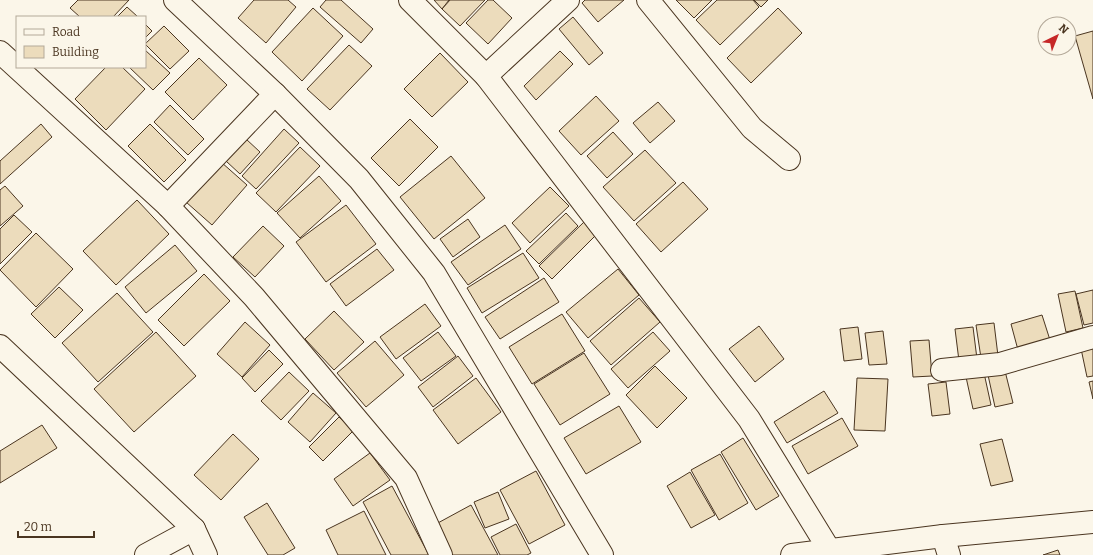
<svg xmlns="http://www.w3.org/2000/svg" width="1093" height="555" font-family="Bitter,serif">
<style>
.building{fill:#ecdcbc;stroke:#4a3520}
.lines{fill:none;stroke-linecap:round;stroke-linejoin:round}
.street-casing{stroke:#4a3520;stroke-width:24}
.secondary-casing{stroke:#4a3520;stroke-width:24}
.street{stroke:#fbf6e9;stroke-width:22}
.secondary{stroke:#fbf6e9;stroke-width:22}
</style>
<rect width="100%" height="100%" fill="#fbf6e9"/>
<g class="building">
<path d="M78 0H129L113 17H80L70 8Z"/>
<path d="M254 0H288L296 7 266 43 238 18Z"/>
<path d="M326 0H341L373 29 361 43 320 7Z"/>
<path d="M434 0H449L442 9Z"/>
<path d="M450 0H485L460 26 442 9Z"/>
<path d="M488 0H493L512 18 488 44 466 23Z"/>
<path d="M585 0H624L598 22 582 3Z"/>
<path d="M676 0H712L694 18Z"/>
<path d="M717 0H753L759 7 720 45 696 20Z"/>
<path d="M754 0H768L761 7Z"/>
<path d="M127 7 138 17H117Z"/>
<path d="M313 8 343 36 302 81 272 52Z"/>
<path d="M778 8 802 33 751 83 727 58Z"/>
<path d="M573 17 603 53 589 65 559 29Z"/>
<path d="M145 24 152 31 145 38Z"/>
<path d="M164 26 189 51 170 69 145 44Z"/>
<path d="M1093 31V99L1075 36Z"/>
<path d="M349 45 372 66 330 110 307 89Z"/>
<path d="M145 50 170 73 153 90 129 67H145Z"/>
<path d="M560 51 573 64 536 100 524 86Z"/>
<path d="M440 53 468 82 432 117 404 89Z"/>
<path d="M199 58 227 85 193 120 165 92Z"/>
<path d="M106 67H122L145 89 106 130 75 99Z"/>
<path d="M596 96 619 121 581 155 559 131Z"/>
<path d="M658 102 675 121 650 143 633 123Z"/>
<path d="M170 105 204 139 188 155 154 122Z"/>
<path d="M410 119 438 147 399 186 371 158Z"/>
<path d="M41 124 52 137 0 184V161Z"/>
<path d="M150 124 186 160 164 182 128 146Z"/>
<path d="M284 129 299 143 256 189 242 176Z"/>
<path d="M613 132 633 154 607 178 587 156Z"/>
<path d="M246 139 260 152 240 174 226 161Z"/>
<path d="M300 147 320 166 276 212 256 193Z"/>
<path d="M645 150 676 183 634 221 603 187Z"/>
<path d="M451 156 485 198 434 239 400 197Z"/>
<path d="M221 162 247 185 212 225 186 202Z"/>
<path d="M319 176 341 201 300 238 277 213Z"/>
<path d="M683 182 708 209 661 252 636 224Z"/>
<path d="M5 186 23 206 0 226V190Z"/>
<path d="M550 187 569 206 530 243 512 223Z"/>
<path d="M137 200 169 234 116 285 83 251Z"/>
<path d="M346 205 376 244 326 282 296 242Z"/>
<path d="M566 213 578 226 539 264 526 251Z"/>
<path d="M14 215 32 232 0 264V229Z"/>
<path d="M468 219 480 237 453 257 440 239Z"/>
<path d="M585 221 597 234 552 279 539 266Z"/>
<path d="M505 225 521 249 468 285 451 262Z"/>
<path d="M263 226 284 246 255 277 233 257Z"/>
<path d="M36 233 73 269 36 307 0 270Z"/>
<path d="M175 245 197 271 146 313 125 287Z"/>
<path d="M377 249 394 270 346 306 330 284Z"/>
<path d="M523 253 539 278 482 313 467 288Z"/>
<path d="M618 269 639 295 588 338 566 312Z"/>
<path d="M204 274 230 301 184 346 158 320Z"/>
<path d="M544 278 559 302 500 339 485 317Z"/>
<path d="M59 287 83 310 55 338 31 314Z"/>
<path d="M1093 290V323L1084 325 1076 294Z"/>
<path d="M1075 291 1083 328 1066 332 1058 294Z"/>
<path d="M117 293 153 332 98 382 62 343Z"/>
<path d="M639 298 660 322 611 365 590 341Z"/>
<path d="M425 304 441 326 396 359 380 337Z"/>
<path d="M334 311 364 342 334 370 305 339Z"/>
<path d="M562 314 585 351 532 384 509 347Z"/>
<path d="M1042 315 1050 340 1018 350 1011 324Z"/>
<path d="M245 322 270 345 242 377 217 354Z"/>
<path d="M994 323 998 356 981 358 976 325Z"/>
<path d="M759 326 784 359 755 382 729 349Z"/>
<path d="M858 327 862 359 844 361 840 329Z"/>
<path d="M973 327 977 359 959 361 955 329Z"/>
<path d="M883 331 887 364 869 365 865 333Z"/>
<path d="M156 332 196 376 134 432 94 389Z"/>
<path d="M438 332 456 356 421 381 403 358Z"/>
<path d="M653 332 670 351 628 388 611 369Z"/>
<path d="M929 340 932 376 913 377 910 341Z"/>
<path d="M375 341 404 375 366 407 337 373Z"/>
<path d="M1093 341V376L1087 377 1080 344Z"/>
<path d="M269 350 283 364 255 392 242 378Z"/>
<path d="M584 353 610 394 560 425 534 384Z"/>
<path d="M458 356 473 376 433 407 418 387Z"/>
<path d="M655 366 687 398 657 428 626 395Z"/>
<path d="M1005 371 1013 403 995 407 988 375Z"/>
<path d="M289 372 309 391 281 420 261 401Z"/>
<path d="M984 373 991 405 973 409 966 377Z"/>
<path d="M476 378 501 412 458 444 433 410Z"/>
<path d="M857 378 888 379 885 431 854 430Z"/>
<path d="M1093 381V399L1089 382Z"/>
<path d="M946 382 950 414 932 416 928 384Z"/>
<path d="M824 391 838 413 787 443 774 422Z"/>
<path d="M313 393 336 413 310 442 288 422Z"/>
<path d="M619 406 641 442 586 474 564 438Z"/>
<path d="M339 417 353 431 323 461 309 447Z"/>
<path d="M842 418 858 446 808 474 792 446Z"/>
<path d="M42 425 57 448 0 483V451Z"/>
<path d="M233 434 259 459 221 500 194 475Z"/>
<path d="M743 438 779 496 756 510 721 452Z"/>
<path d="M1002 439 1013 481 991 486 980 444Z"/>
<path d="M370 453 390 480 353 506 334 479Z"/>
<path d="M720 454 748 503 719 520 691 470Z"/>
<path d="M536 471 565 525 529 544 500 490Z"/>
<path d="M690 472 715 515 691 528 667 486Z"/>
<path d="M392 486 429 555H391L363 502Z"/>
<path d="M498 492 509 519 485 528 474 502Z"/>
<path d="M267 503 295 548 283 555H268L244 517Z"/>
<path d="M471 505 498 555H452L436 524Z"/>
<path d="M364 511 386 555H338L326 530Z"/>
<path d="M516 524 531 553 527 555H500L491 537Z"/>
<path d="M1058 550 1060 555H1043Z"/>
</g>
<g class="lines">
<g class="street-casing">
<g id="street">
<path d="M175 0 275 94 359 179 434 273 602 555"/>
<path d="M410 0 486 76 749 419 830 551"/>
<path d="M648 0 752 128 789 159"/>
<path d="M0 52 168 206 254 297 406 478 441 555"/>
<path d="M486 76 568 0"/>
<path d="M168 206 275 94"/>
<path d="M0 346 194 529 206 555"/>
<path d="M942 370 1000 364 1093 337"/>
<path d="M943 536 949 555"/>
<path d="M146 555 194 529"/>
</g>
</g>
<g class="secondary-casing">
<path id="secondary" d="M792 555 943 536 1093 522"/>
</g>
<use href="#street" class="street"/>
<use href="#secondary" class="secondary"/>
</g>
<rect x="16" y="16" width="130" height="52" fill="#fbf6e9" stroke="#b4a999"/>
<rect x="24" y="29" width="20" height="6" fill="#fbf6e9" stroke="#b4a999"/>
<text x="52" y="36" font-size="12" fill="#4a3520">Road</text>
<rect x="24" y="46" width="20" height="12" fill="#ecdcbc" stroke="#b4a999"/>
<text x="52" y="56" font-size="12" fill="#4a3520">Building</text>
<g transform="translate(1057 36) rotate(43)"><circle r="19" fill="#fbf6e9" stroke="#b4a999"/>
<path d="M0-3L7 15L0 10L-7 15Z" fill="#c62828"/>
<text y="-6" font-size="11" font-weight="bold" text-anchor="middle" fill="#4a3520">N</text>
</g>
<path d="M18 531v6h76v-6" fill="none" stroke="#4a3520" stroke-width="2"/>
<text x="24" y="531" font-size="12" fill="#4a3520" stroke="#fbf6e9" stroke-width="3" paint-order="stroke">20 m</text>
</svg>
